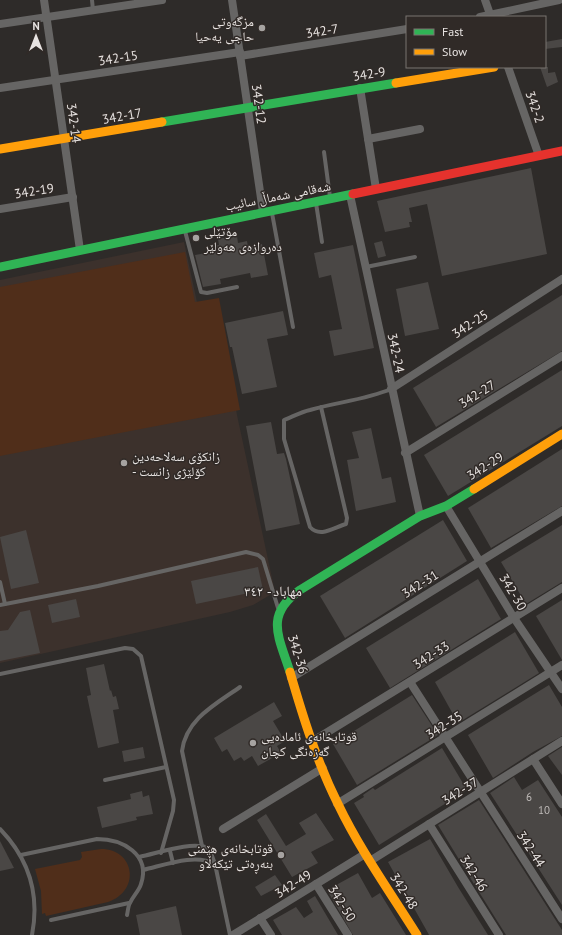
<svg xmlns="http://www.w3.org/2000/svg" width="562" height="935" font-family="'PT Sans','Noto Naskh Arabic',sans-serif">
<style>
.built{fill:#3c312c}
.green{fill:#502e1a}
.building{fill:#4a4745}
.lines{fill:none;stroke-linecap:round;stroke-linejoin:round}
.lane{stroke:#666564;stroke-width:4}
.street{stroke:#666564;stroke-width:8}
.fast{stroke:#30b455;stroke-width:9}
.slow{stroke:#ff9f0a;stroke-width:9}
.jam{stroke:#e5322d;stroke-width:9}
.poi-dot{fill:#a6a3a1;stroke:#302a27;stroke-width:1.5}
.labels{text-anchor:middle;dominant-baseline:central;stroke-width:3;stroke-linejoin:round;paint-order:stroke}
.number-label{font-size:11px;fill:#c0bcba}
.poi-label{font-size:13px;fill:#e7e3e1;stroke:#302a27;text-anchor:start}
.street-label{font-size:13px;fill:#e7e3e1;stroke:#302a27}
.neighbourhood-label{font-size:14px;fill:#e7e3e1;stroke:#302a27}
</style>
<rect width="100%" height="100%" fill="#2e2b29"/>
<path class="built" d="M184 242 197 302H216L237 415 275 592 253 605 230 612 0 663V280Z"/>
<g class="green">
<path d="M185 252 195 302 219 298 240 410 0 456V287Z"/>
<path d="M101 849C135 849 141 891 108 902L46 916 45 913 42 914 41 891 35 869 80 860 82 857 81 852Z"/>
</g>
<g class="building">
<path d="M562 39V47L545 49V42Z"/>
<path d="M540 67H548V73L555 72 558 82 547 87Z"/>
<path d="M531 168 547 254 442 276 427 204 409 208 412 222H409L410 227 385 232 377 201Z"/>
<path d="M237 236 238 243 247 241 248 247 262 244 268 275 251 278 250 273 220 279 221 284 203 287 195 255 212 252 211 246 219 245 218 239Z"/>
<path d="M382 241 386 256 378 258 374 243Z"/>
<path d="M353 245 374 348 334 356 329 331 342 329 331 275 319 278 314 253Z"/>
<path d="M428 282 439 329 405 336 396 289Z"/>
<path d="M562 295V351L436 427 413 388Z"/>
<path d="M283 311 288 335 267 339 277 387 242 394 232 347H230L225 323Z"/>
<path d="M562 370V426L448 496 424 455Z"/>
<path d="M271 422 277 454 284 453 286 459 300 524 266 531 246 426Z"/>
<path d="M371 428 382 479 391 477 396 502 356 511 347 460 359 458 352 432Z"/>
<path d="M562 449V506L491 548 468 508Z"/>
<path d="M443 520 467 561 345 638 320 596Z"/>
<path d="M562 525V582L526 604 501 562Z"/>
<path d="M26 530 39 583 11 589 0 537Z"/>
<path d="M258 567 263 590 196 604 191 581Z"/>
<path d="M478 579 501 619 390 688 366 648Z"/>
<path d="M76 599 80 617 52 623 48 605Z"/>
<path d="M562 600V660L536 616Z"/>
<path d="M30 610 40 653 0 661V631L8 630 20 612Z"/>
<path d="M515 632 539 673 458 723 435 682Z"/>
<path d="M104 664 110 691 111 690 113 697 116 696 119 709 113 710 119 743 98 748 87 696 91 695 86 668Z"/>
<path d="M549 685 562 707V736L533 752 493 778 468 735Z"/>
<path d="M412 695 438 735 357 785 333 744Z"/>
<path d="M274 702 282 716 273 721 285 741 277 746 281 753 258 766 252 756 244 761 241 757 234 761 227 749 222 752 214 738Z"/>
<path d="M143 747 145 758 124 762 122 751Z"/>
<path d="M562 747V775L548 756Z"/>
<path d="M442 748 467 790 379 845 354 803 364 797 363 795 373 788 375 790Z"/>
<path d="M514 777 522 790 538 780 562 817V905L490 793Z"/>
<path d="M142 791 143 797 149 795 153 814 136 817 137 820 102 828 97 807 131 799 130 794Z"/>
<path d="M479 800 562 930V935H506L474 884 438 825Z"/>
<path d="M316 813 334 840 311 852 318 863 292 877 257 820 266 814 286 846 306 834 299 823Z"/>
<path d="M430 839 458 887 488 935H429L428 933 388 862Z"/>
<path d="M0 841 14 868 0 871Z"/>
<path d="M358 873 372 898 380 893 406 935H353L327 890Z"/>
<path d="M275 875 282 885 261 896 255 887Z"/>
<path d="M315 896 338 935H282L273 920 296 907 304 918 313 912 307 901Z"/>
<path d="M176 906 182 935H140L136 915Z"/>
</g>
<g class="lines">
<g class="lane">
<path d="M92 0 93 10"/>
<path d="M324 152 330 197"/>
<path d="M316 203 322 242"/>
<path d="M272 213 293 327"/>
<path d="M185 231 201 292 207 293 237 287"/>
<path d="M366 267 415 257"/>
<path d="M321 407 347 518 346 524C333 528 320 538 310 527L284 439V420C292 417 301 412 310 410 337 402 365 400 391 389"/>
<path d="M0 582 5 604"/>
<path d="M0 605 98 586 246 552 258 555 263 559 278 608"/>
<path d="M0 674 125 648 133 649 141 656 174 800 173 811 161 853"/>
<path d="M105 780 166 767"/>
<path d="M0 829C29 859 40 894 32 935"/>
<path d="M202 846 182 751C186 719 216 704 240 687"/>
<path d="M170 851 173 863"/>
<path d="M21 855 97 839C122 839 151 854 141 884 139 891 133 896 130 903 128 906 128 911 127 915"/>
<path d="M139 857C159 853 190 841 209 848L215 864 230 935"/>
<path d="M143 870C165 865 195 853 215 864"/>
<path d="M51 920 129 903"/>
</g>
<g class="street">
<path d="M44 0 80 250"/>
<path d="M232 0 263 212"/>
<path d="M485 0 491 17"/>
<path d="M480 17 559 0"/>
<path d="M0 24 162 0"/>
<path d="M240 56 407 29"/>
<path d="M508 67 539 156"/>
<path d="M0 88 240 52"/>
<path d="M360 88 376 189"/>
<path d="M368 139 420 129"/>
<path d="M350 195 420 516"/>
<path d="M0 209 73 197"/>
<path d="M391 389 562 279"/>
<path d="M405 453 562 356"/>
<path d="M446 506 514 618 562 689"/>
<path d="M291 678 562 511"/>
<path d="M410 682 562 919"/>
<path d="M313 741 562 588"/>
<path d="M533 759 562 804"/>
<path d="M337 804 562 665"/>
<path d="M429 824 499 935"/>
<path d="M223 829 323 768"/>
<path d="M370 861 562 741"/>
<path d="M316 884 348 935"/>
<path d="M260 918 271 935"/>
<path d="M233 935 365 854"/>
</g>
<g class="fast">
<path d="M162 122 396 83"/>
<path d="M0 267 353 194"/>
<path d="M290 672C279 637 264 615 300 590L420 516 446 506 474 489"/>
</g>
<g class="slow">
<path d="M396 83 494 67"/>
<path d="M0 149 162 122"/>
<path d="M474 489 562 434"/>
<path d="M290 672C303 717 317 762 338 804 360 850 390 892 417 935"/>
</g>
<path class="jam" d="M353 194 562 151"/>
</g>
<g class="poi-dot">
<circle cx="262" cy="28" r="4"/>
<circle cx="196" cy="238" r="4"/>
<circle cx="124" cy="463" r="4"/>
<circle cx="253" cy="743" r="4"/>
<circle cx="281" cy="855" r="4"/>
</g>
<g class="labels">
<g class="number-label">
<text x="529" y="797">6</text>
<text x="544" y="810">10</text>
</g>
<g class="poi-label">
<text x="254" y="21" text-anchor="end">مزگەوتی<tspan x="254" dy="15">حاجی یەحیا</tspan></text>
<text x="204" y="231">مۆتێلی<tspan x="204" dy="15">دەروازەی هەولێر</tspan></text>
<text x="132" y="456">زانکۆی سەلاحەدین<tspan x="132" dy="15">- کۆلێژی زانست</tspan></text>
<text x="261" y="736">قوتابخانەی ئامادەیی<tspan x="261" dy="15">گەزەنگی کچان</tspan></text>
<text x="273" y="848" text-anchor="end">قوتابخانەی هێمنی<tspan x="273" dy="15">بنەڕەتی تێکەڵاو</tspan></text>
</g>
<g class="street-label">
<text transform="translate(322 31) rotate(-9)">342-7</text>
<text transform="translate(118 58) rotate(-9)">342-15</text>
<text transform="translate(369 74) rotate(-9)">342-9</text>
<text transform="translate(259 104) rotate(82)">342-12</text>
<text transform="translate(535 107) rotate(71)">342-2</text>
<text transform="translate(122 116) rotate(-10)">342-17</text>
<text transform="translate(74 123) rotate(82)">342-14</text>
<text transform="translate(34 191) rotate(-9)">342-19</text>
<text transform="translate(278 196) rotate(-11)">شەقامی شەماڵ سائیب</text>
<text transform="translate(470 324) rotate(-33)">342-25</text>
<text transform="translate(396 353) rotate(78)">342-24</text>
<text transform="translate(477 394) rotate(-32)">342-27</text>
<text transform="translate(485 466) rotate(-32)">342-29</text>
<text transform="translate(420 584) rotate(-32)">342-31</text>
<text transform="translate(513 592) rotate(59)">342-30</text>
<text transform="translate(298 654) rotate(73)">342-36</text>
<text transform="translate(431 655) rotate(-32)">342-33</text>
<text transform="translate(444 725) rotate(-32)">342-35</text>
<text transform="translate(460 791) rotate(-32)">342-37</text>
<text transform="translate(531 849) rotate(57)">342-44</text>
<text transform="translate(474 873) rotate(58)">342-46</text>
<text transform="translate(293 884) rotate(-32)">342-49</text>
<text transform="translate(404 891) rotate(58)">342-48</text>
<text transform="translate(342 903) rotate(58)">342-50</text>
</g>
<g class="neighbourhood-label">
<text x="273" y="591">مهاباد - ٣٤٢</text>
</g>
</g>
<rect x="406" y="16" width="140" height="52" fill="#302a27" stroke="#797471"/>
<rect x="414" y="29" width="20" height="6" fill="#30b455" stroke="#797471"/>
<text x="442" y="36" font-size="12" fill="#e7e3e1">Fast</text>
<rect x="414" y="49" width="20" height="6" fill="#ff9f0a" stroke="#797471"/>
<text x="442" y="56" font-size="12" fill="#e7e3e1">Slow</text>
<g transform="translate(36 36)" stroke="#302a27" stroke-width="3" paint-order="stroke">
<path d="M0-3L7 15L0 10L-7 15Z" fill="#e7e3e1"/>
<text y="-6" font-size="11" font-weight="bold" text-anchor="middle" fill="#e7e3e1">N</text>
</g>
</svg>
